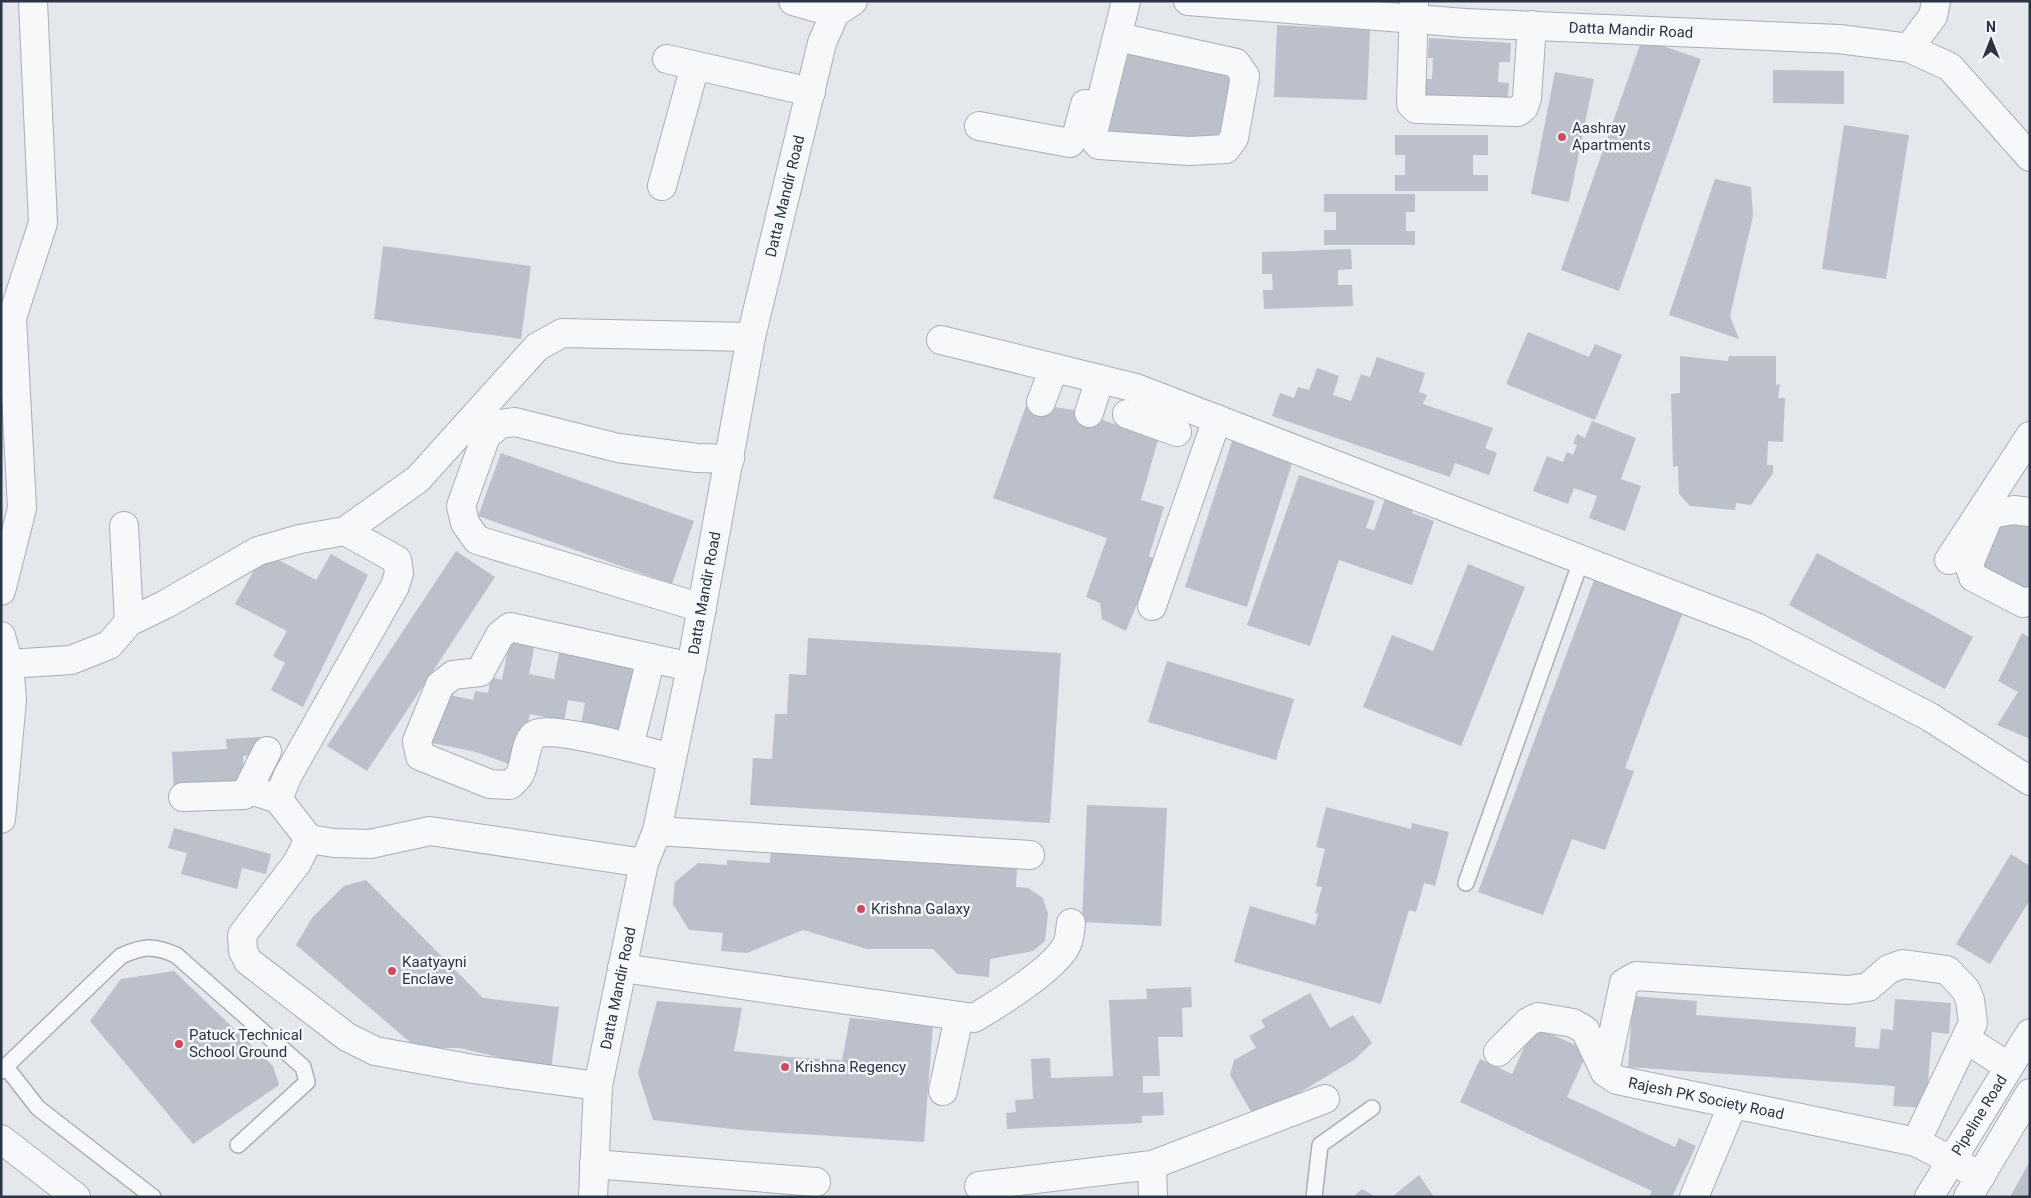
<svg xmlns="http://www.w3.org/2000/svg" width="2031" height="1198" font-family="Roboto,sans-serif">
<style>
.building{fill:#bbc0ca}
.lines{fill:none;stroke-linecap:round;stroke-linejoin:round}
.service-casing{stroke:#a9aeb7;stroke-width:18}
.minor-casing{stroke:#a9aeb7;stroke-width:30}
.service{stroke:#f7f8fa;stroke-width:15}
.minor{stroke:#f7f8fa;stroke-width:28}
.poi-dot{fill:#d1495b;stroke:#f4f6f9;stroke-width:2}
.labels{text-anchor:middle;dominant-baseline:central;stroke-width:5;stroke-linejoin:round;paint-order:stroke}
.street-label{font-size:15px;fill:#2b3445;stroke:#f4f6f9}
.poi-label{font-size:15px;fill:#2b3445;stroke:#f4f6f9;text-anchor:start}
</style>
<rect width="100%" height="100%" fill="#e4e7ec"/>
<g class="building">
<path d="M1277 25 1370 30 1367 100 1274 97Z"/>
<path d="M1429 38 1511 43 1510 62H1499L1498 82 1509 83 1507 107 1424 102 1426 79H1432L1433 58H1428Z"/>
<path d="M1642 39 1701 59 1619 291 1561 270Z"/>
<path d="M1125 40 1239 71 1224 141 1101 137Z"/>
<path d="M1773 70 1844 71V104L1773 103Z"/>
<path d="M1555 72 1594 79 1569 202 1531 194Z"/>
<path d="M1844 125 1909 135 1886 279 1822 269Z"/>
<path d="M1395 135H1488V155H1473V175H1488V191H1395V175H1405V155H1395Z"/>
<path d="M1715 179 1751 187 1753 216 1730 316 1739 339 1669 315Z"/>
<path d="M1324 194H1415V212H1406V231H1415V245H1324V230H1336V212H1324Z"/>
<path d="M383 246 531 266 521 339 374 319Z"/>
<path d="M1351 249 1352 269 1338 270V285H1352L1353 306 1264 309 1263 290H1273L1272 274H1262V252Z"/>
<path d="M1528 332 1589 357 1595 344 1622 355 1595 420 1506 384Z"/>
<path d="M1680 356 1728 361 1729 356H1776V385L1780 384 1778 398H1785L1783 442 1768 441 1767 465H1773V473L1751 505 1736 503 1735 510 1690 506 1679 494 1678 466 1673 467 1671 394 1680 393Z"/>
<path d="M1377 357 1425 373 1419 392 1427 395 1423 404 1493 428 1485 448 1497 453 1489 475 1455 463 1450 477 1272 416 1280 393 1294 398 1298 387 1309 390 1317 368 1339 376 1333 395 1351 401 1361 374 1370 377Z"/>
<path d="M1027 403 1075 410 1158 440 1141 500 1164 507 1149 556 1155 559 1126 631 1102 619 1100 603 1086 597 1107 538 993 498Z"/>
<path d="M1592 421 1636 438 1621 479 1641 486 1625 531 1589 518 1597 496 1574 488 1568 504 1533 491 1547 456 1563 462 1567 452 1573 455 1577 445 1573 444 1577 434 1585 438Z"/>
<path d="M1232 441 1293 460 1247 607 1185 587Z"/>
<path d="M501 453 694 521 672 584 478 516Z"/>
<path d="M1299 475 1375 501 1366 528 1374 530 1387 493 1416 503 1412 513 1434 521 1412 585 1339 560 1310 646 1247 625Z"/>
<path d="M2023 515 2030 518V593L1977 570 1992 519 2020 526Z"/>
<path d="M456 551 495 577 367 771 327 746Z"/>
<path d="M264 552 316 580 331 554 368 575 303 707 271 690 285 663 273 656 287 631 235 604Z"/>
<path d="M1817 553 1973 637 1945 689 1789 605Z"/>
<path d="M1468 564 1525 587 1461 746 1363 707 1392 635 1433 651Z"/>
<path d="M1597 572 1686 604 1625 768 1634 771 1605 850 1572 839 1543 915 1478 892Z"/>
<path d="M2022 633 2030 638V739L1997 725 2018 692 1998 681Z"/>
<path d="M510 638 535 643 529 674 554 679 560 648 645 663 629 733 581 724 585 703 568 700 564 721 530 714 517 767 476 752 432 743 441 693 473 700 475 691 488 693 491 677 502 680Z"/>
<path d="M808 638 1061 653 1050 823 750 805 753 758 772 759 775 714H787L789 674 806 675Z"/>
<path d="M1167 661 1294 699 1276 760 1148 722Z"/>
<path d="M260 737 261 755 243 756 245 789 174 792 172 752 227 749 226 739Z"/>
<path d="M1087 805 1167 808 1161 926 1082 922Z"/>
<path d="M1326 807 1411 829 1412 823 1449 832 1435 886 1424 883 1416 912 1409 910 1381 1004 1234 962 1250 906 1315 925 1318 914 1315 913 1322 887 1316 886 1325 849 1316 847Z"/>
<path d="M174 828 271 854 266 874 242 868 237 889 181 874 187 853 168 848Z"/>
<path d="M771 848 1017 867 1016 887 1028 888 1043 898 1048 914 1045 941 1033 951 990 959 989 977 957 974 933 949H867L803 930 747 953 721 951 723 933 689 930 673 904 675 882 698 863 727 865V860L770 863Z"/>
<path d="M2011 854 2030 866V900L1990 964 1956 944Z"/>
<path d="M366 880 483 998 559 1007 551 1070 460 1048H417L296 945 312 918 344 886Z"/>
<path d="M174 971 273 1066 279 1085 193 1144 90 1021 121 979Z"/>
<path d="M1191 987 1192 1007 1182 1008 1183 1037H1158L1160 1076H1143V1093L1163 1092 1164 1115 1142 1116V1123L1007 1129 1006 1113 1016 1112 1015 1100 1033 1099 1031 1059 1050 1058 1051 1078 1113 1076 1109 1000 1147 999 1146 989Z"/>
<path d="M1310 993 1330 1028 1353 1015 1372 1043 1354 1060 1282 1103 1253 1115 1230 1075 1234 1060 1256 1048 1249 1036 1265 1027 1261 1020Z"/>
<path d="M1633 996 1697 1001 1696 1015 1856 1027 1855 1047 1879 1049 1881 1029 1893 1030 1895 999 1951 1003 1949 1034 1932 1032 1926 1108 1893 1106 1895 1086 1628 1067Z"/>
<path d="M657 1001 742 1008 734 1051 788 1057 842 1060 850 1018 933 1025 924 1142 741 1130 653 1120 638 1073Z"/>
<path d="M1534 1026 1588 1051 1567 1097 1675 1147 1679 1138 1696 1146 1672 1197H1649L1652 1191 1460 1102 1480 1059 1512 1074Z"/>
<path d="M2030 1161V1197H2010Z"/>
<path d="M1419 1175 1434 1197H1392Z"/>
<path d="M1362 1189 1376 1197H1353Z"/>
</g>
<g class="lines">
<g class="service-casing">
<g id="service">
<path d="M1466 883 1581 561"/>
<path d="M6 1067 38 1108 153 1197"/>
<path d="M1 1071 121 956C143 946 153 945 176 955L303 1067 307 1082 238 1145"/>
<path d="M1314 1197 1320 1145 1372 1108"/>
</g>
</g>
<g class="minor-casing">
<g id="minor">
<path d="M793 1 835 13"/>
<path id="s1" d="M1188 1 1465 23 1839 39 1909 48 1950 67 2030 157"/>
<path d="M1414 3 1411 104 1416 109 1518 112 1524 107 1527 98 1532 25"/>
<path d="M1118 37 1236 63 1245 76 1234 138 1226 149 1189 151 1099 145 1092 137 1126 1"/>
<path d="M1909 48 1933 16 1936 1"/>
<path d="M667 59 811 92"/>
<path d="M979 126 1070 143 1077 134 1085 104"/>
<path d="M662 186 695 66"/>
<path d="M941 340 1136 388 1756 627 1930 717 2030 781"/>
<path d="M1041 402 1054 368"/>
<path d="M1089 413 1100 379"/>
<path d="M1127 414 1177 432"/>
<path d="M2030 512 2014 510 1990 514 1969 564 1973 577 2023 603 2030 601"/>
<path d="M124 526 129 622"/>
<path d="M345 531 397 560 399 573 395 586 288 775 278 799 309 839 334 843 370 844 430 831 644 863"/>
<path d="M1949 560 2030 436"/>
<path d="M1 591 22 508 12 318 43 223 33 1"/>
<path d="M1152 606 1217 419"/>
<path d="M702 608 477 540 465 523 461 506 486 436 500 424 515 422 618 448 697 458 730 459"/>
<path d="M1 636 9 664 12 700 1 819"/>
<path d="M9 664 71 660 109 645 129 622 166 604 258 551 300 539 345 531 418 479 537 347 562 333 751 337"/>
<path d="M629 747 651 658"/>
<path d="M672 758C651 753 546 723 534 735 524 745 526 762 520 774 518 778 513 782 510 785L490 784 420 756 417 741 440 685 453 675 480 672 500 635 510 627 691 667"/>
<path d="M248 789 267 751"/>
<path d="M183 797 244 795 248 789 278 799"/>
<path d="M657 831 1030 855"/>
<path d="M309 839 297 863 242 935 243 951 248 961 347 1037 375 1051 473 1069 598 1086"/>
<path d="M622 968 974 1018C998 1004 1054 969 1066 946 1070 940 1070 930 1071 923"/>
<path d="M1966 1039 2009 1067"/>
<path id="s2" d="M1498 1052 1528 1022 1538 1017 1573 1023 1585 1030 1605 1072 1617 1080 1916 1142 1981 1176"/>
<path d="M1605 1072 1624 983 1636 976 1848 990 1868 987 1889 969 1903 964 1947 970 1966 990 1970 1000 1973 1023 1916 1142"/>
<path d="M943 1091 959 1017"/>
<path d="M1 1139 76 1197"/>
<path d="M594 1164 816 1182"/>
<path d="M1152 1165 1325 1099"/>
<path d="M979 1186 1152 1165 1153 1197"/>
<path id="s3" d="M593 1197 598 1086 644 863 657 831 691 667 751 337 822 43 835 13 853 1"/>
<path d="M1694 1197 1733 1104"/>
<path id="s4" d="M1929 1197 2030 1033"/>
<path d="M1968 1197 2030 1093"/>
</g>
</g>
<use href="#service" class="service"/>
<use href="#minor" class="minor"/>
</g>
<g class="poi-dot">
<circle cx="1562" cy="137" r="5"/>
<circle cx="861" cy="909" r="5"/>
<circle cx="392" cy="971" r="5"/>
<circle cx="179" cy="1044" r="5"/>
<circle cx="785" cy="1067" r="5"/>
</g>
<g class="labels">
<g class="street-label">
<text stroke="none"><textPath href="#s1" startOffset="444">Datta Mandir Road</textPath></text>
<text stroke="none"><textPath href="#s3" startOffset="1021">Datta Mandir Road</textPath></text>
<text stroke="none"><textPath href="#s3" startOffset="616">Datta Mandir Road</textPath></text>
<text stroke="none"><textPath href="#s3" startOffset="211">Datta Mandir Road</textPath></text>
<text stroke="none"><textPath href="#s2" startOffset="255">Rajesh PK Society Road</textPath></text>
<text stroke="none"><textPath href="#s4" startOffset="96">Pipeline Road</textPath></text>
</g>
<g class="poi-label">
<text x="1572" y="128">Aashray<tspan x="1572" dy="17">Apartments</tspan></text>
<text x="871" y="909">Krishna Galaxy</text>
<text x="402" y="962">Kaatyayni<tspan x="402" dy="17">Enclave</tspan></text>
<text x="189" y="1035">Patuck Technical<tspan x="189" dy="17">School Ground</tspan></text>
<text x="795" y="1067">Krishna Regency</text>
</g>
</g>
<rect width="2031" height="1198" fill="none" stroke="#2b3445" stroke-width="5"/>
<g transform="translate(1991 40)" stroke="#f4f6f9" stroke-width="4" paint-order="stroke">
<path d="M0-4L9 19L0 12L-9 19Z" fill="#2b3445"/>
<text y="-8" font-size="14" font-weight="bold" text-anchor="middle" fill="#2b3445">N</text>
</g>
</svg>
